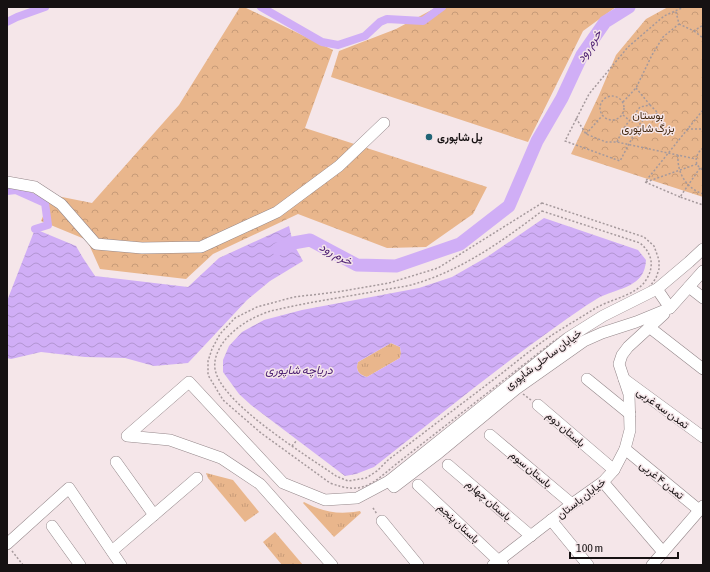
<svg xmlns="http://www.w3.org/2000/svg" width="710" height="572" font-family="'Asap Condensed',Vazirmatn,sans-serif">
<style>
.grass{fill:url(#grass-tufts)}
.park{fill:url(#park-crowns)}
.water{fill:url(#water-waves);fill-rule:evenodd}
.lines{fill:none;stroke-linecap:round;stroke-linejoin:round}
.canal{stroke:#d0aef6;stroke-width:8}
.river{stroke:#d0aef6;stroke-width:13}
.minor-casing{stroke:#94878a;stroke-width:12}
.path{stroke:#a5999c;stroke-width:1.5;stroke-dasharray:2 2;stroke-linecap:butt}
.minor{stroke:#fff;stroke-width:11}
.poi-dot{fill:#206476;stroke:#f5e6e9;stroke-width:1.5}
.labels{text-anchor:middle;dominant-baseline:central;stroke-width:3;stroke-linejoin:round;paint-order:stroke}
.park-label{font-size:11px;fill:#42270e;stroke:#f5e6e9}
.poi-label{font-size:11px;font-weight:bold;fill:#161112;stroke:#f5e6e9;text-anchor:start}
.street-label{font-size:11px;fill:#161112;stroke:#f5e6e9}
.water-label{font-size:12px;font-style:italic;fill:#502375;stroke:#f5e6e9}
</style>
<defs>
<pattern id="grass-tufts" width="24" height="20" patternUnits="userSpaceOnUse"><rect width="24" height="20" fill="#e9b68c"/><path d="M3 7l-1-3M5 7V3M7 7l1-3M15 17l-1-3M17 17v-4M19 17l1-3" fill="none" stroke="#c79b78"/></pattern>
<pattern id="park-crowns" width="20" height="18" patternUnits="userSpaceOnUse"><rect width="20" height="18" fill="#e9b68c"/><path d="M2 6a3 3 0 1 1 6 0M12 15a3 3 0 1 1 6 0" fill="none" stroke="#c79b78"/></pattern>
<pattern id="water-waves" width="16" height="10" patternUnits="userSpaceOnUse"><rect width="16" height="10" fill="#d0aef6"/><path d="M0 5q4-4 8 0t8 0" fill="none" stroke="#b295d2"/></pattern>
</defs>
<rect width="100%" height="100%" fill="#f5e6e9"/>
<g class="grass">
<path d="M391 343 400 347 401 353 400 358 367 377C359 375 355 370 358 362Z"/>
<path d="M206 473 233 480 259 512 245 522 208 478Z"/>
<path d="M304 502C323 512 338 515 360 511L361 513 334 537 303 503Z"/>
<path d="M275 532 303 565H282L263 542Z"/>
</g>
<g class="park">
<path d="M240 7H244L333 50 305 128 487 187 473 214 426 247 387 248 298 214 213 254 186 279 100 269 87 240 41 221 52 195 92 203 179 105Z"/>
<path d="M437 7H616L583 31 528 142 331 77 339 51 396 29Z"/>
<path d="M668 7H703V197L571 154 599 95 616 55 646 19Z"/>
</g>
<g class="water">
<path d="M544 218 638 250 646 260C645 287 619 288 600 297 596 299 592 302 587 305 513 355 444 412 374 467L356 474 345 476 251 405 239 394 223 372V360L229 346 242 332 264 320 302 310 419 288 452 277 487 257ZM391 343 400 347 401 353 400 358 367 377C359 375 355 370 358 362Z"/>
<path d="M289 226 293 243 303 261 270 281 247 300 188 363 154 366 125 358 85 357 41 352 11 359 7 358V301L35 229 76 246 83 258 95 276 188 287 219 258Z"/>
</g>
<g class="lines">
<g class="canal">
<path d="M261 7 322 42 338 45 365 36 380 22 387 19 423 21 442 7"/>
<path d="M7 22 17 17 45 7"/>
<path d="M7 191 16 190 45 203 48 225 35 229"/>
</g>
<path class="river" d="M278 249 293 243 310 240 357 265 396 266 460 244 509 206 537 141 562 98 582 55 605 22 629 7"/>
<g class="minor-casing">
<g id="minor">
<path d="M7 182 35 187 61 204 96 244 142 248 201 247 277 212 339 166 384 123"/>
<path d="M689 287 703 298"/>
<path d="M657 289 670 308"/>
<path d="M649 327 703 369"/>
<path d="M587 379 630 414"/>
<path d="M624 379 703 437"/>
<path d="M538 405 614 470"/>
<path d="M490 435 572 504"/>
<path d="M625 449 699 510"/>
<path d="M116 462 154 515"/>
<path d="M448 465 531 536"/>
<path d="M389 481 394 487 436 455 516 389 584 341 602 333 636 322 670 308 703 271"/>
<path d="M603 482 663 552"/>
<path d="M418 485 503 565"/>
<path d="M551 520 588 565"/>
<path d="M382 521 418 565"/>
<path d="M52 526 80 565"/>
<path d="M7 544 69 488 121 565"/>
<path d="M112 551 197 478"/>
<path d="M332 565 260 484 221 458 170 440 127 436 189 382 283 483 325 500 357 498 389 481 568 338 603 316 657 289 689 262 703 249"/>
<path d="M493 565 572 504 603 482 614 470 625 449 630 430 629 394 619 364 622 355 628 347 664 314"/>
<path d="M652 565 703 506"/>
</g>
</g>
<g class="path">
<path d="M679 24 694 31 703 25"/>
<path d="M694 31 703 38"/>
<path d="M636 88 650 105"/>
<circle cx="612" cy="108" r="12"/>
<path d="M623 102 636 88 652 55 663 37 679 24 676 12"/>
<path d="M623 115 629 120"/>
<path d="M576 118 586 134 606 142H617L696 159"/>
<path d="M687 129H703"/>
<path d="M586 134 602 116"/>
<path d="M617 142 623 129 640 107 650 105 658 113 643 120 639 125 620 161 565 141 589 94 628 47 664 16 684 7"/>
<path d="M703 148C695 154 693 165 703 170"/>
<path d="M678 155C677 173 686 188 703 194"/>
<path d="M700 168 680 197 703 205"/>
<path d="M646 182 697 164"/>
<path d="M680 197 645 182 703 110"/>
<path d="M542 203 644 237 654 246 659 260V269L656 278 645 293 633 300 599 313 554 341 395 465C371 485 362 495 330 483L261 433 223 400 208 375V361L212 349 220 334 235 318 257 307 294 297 337 292 389 283 438 268Z"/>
<path d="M542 211 640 243C652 253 655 266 646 280 636 296 610 299 594 309 580 318 566 326 552 335 533 348 515 363 497 377 461 404 425 432 388 460L377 471 366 478 348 481 336 476C306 455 227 407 216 373 212 361 218 349 225 340 237 326 254 316 271 311 304 303 338 298 372 292 385 289 398 288 411 285 461 271 501 242 542 211Z"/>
<path d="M523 394 531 400"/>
<path d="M292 446 297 440"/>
<path d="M373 508 377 514"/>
<path d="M12 551 23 565"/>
</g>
<use href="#minor" class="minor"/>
</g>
<circle class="poi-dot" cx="429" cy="137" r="4"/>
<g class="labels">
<g class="park-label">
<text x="648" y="115">بوستان<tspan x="648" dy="13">بزرگ شاپوری</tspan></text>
</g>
<g class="poi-label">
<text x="437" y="137">پل شاپوری</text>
</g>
<g class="street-label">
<text transform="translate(543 359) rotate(-37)">خیابان ساحلی شاپوری</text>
<text transform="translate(663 408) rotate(36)">تمدن سه غربی</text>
<text transform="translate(566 429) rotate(41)">باستان دوم</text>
<text transform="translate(531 469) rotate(40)">باستان سوم</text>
<text transform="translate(662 480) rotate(39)">تمدن ۴ غربی</text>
<text transform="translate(581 498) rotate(-38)">خیابان باستان</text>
<text transform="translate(489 500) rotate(41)">باستان چهارم</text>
<text transform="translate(459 523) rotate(43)">باستان پنجم</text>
</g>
<g class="water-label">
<text transform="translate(589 46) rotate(-57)">خرم رود</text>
<text transform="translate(336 254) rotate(28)">خرم رود</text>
<text x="299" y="370">دریاچه شاپوری</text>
</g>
</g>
<rect width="710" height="572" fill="none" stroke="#161112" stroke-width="16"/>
<path d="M570 552v6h108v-6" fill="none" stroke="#161112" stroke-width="2"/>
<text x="576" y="552" font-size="12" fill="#161112" stroke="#f5e6e9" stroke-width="3" paint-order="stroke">100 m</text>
</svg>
